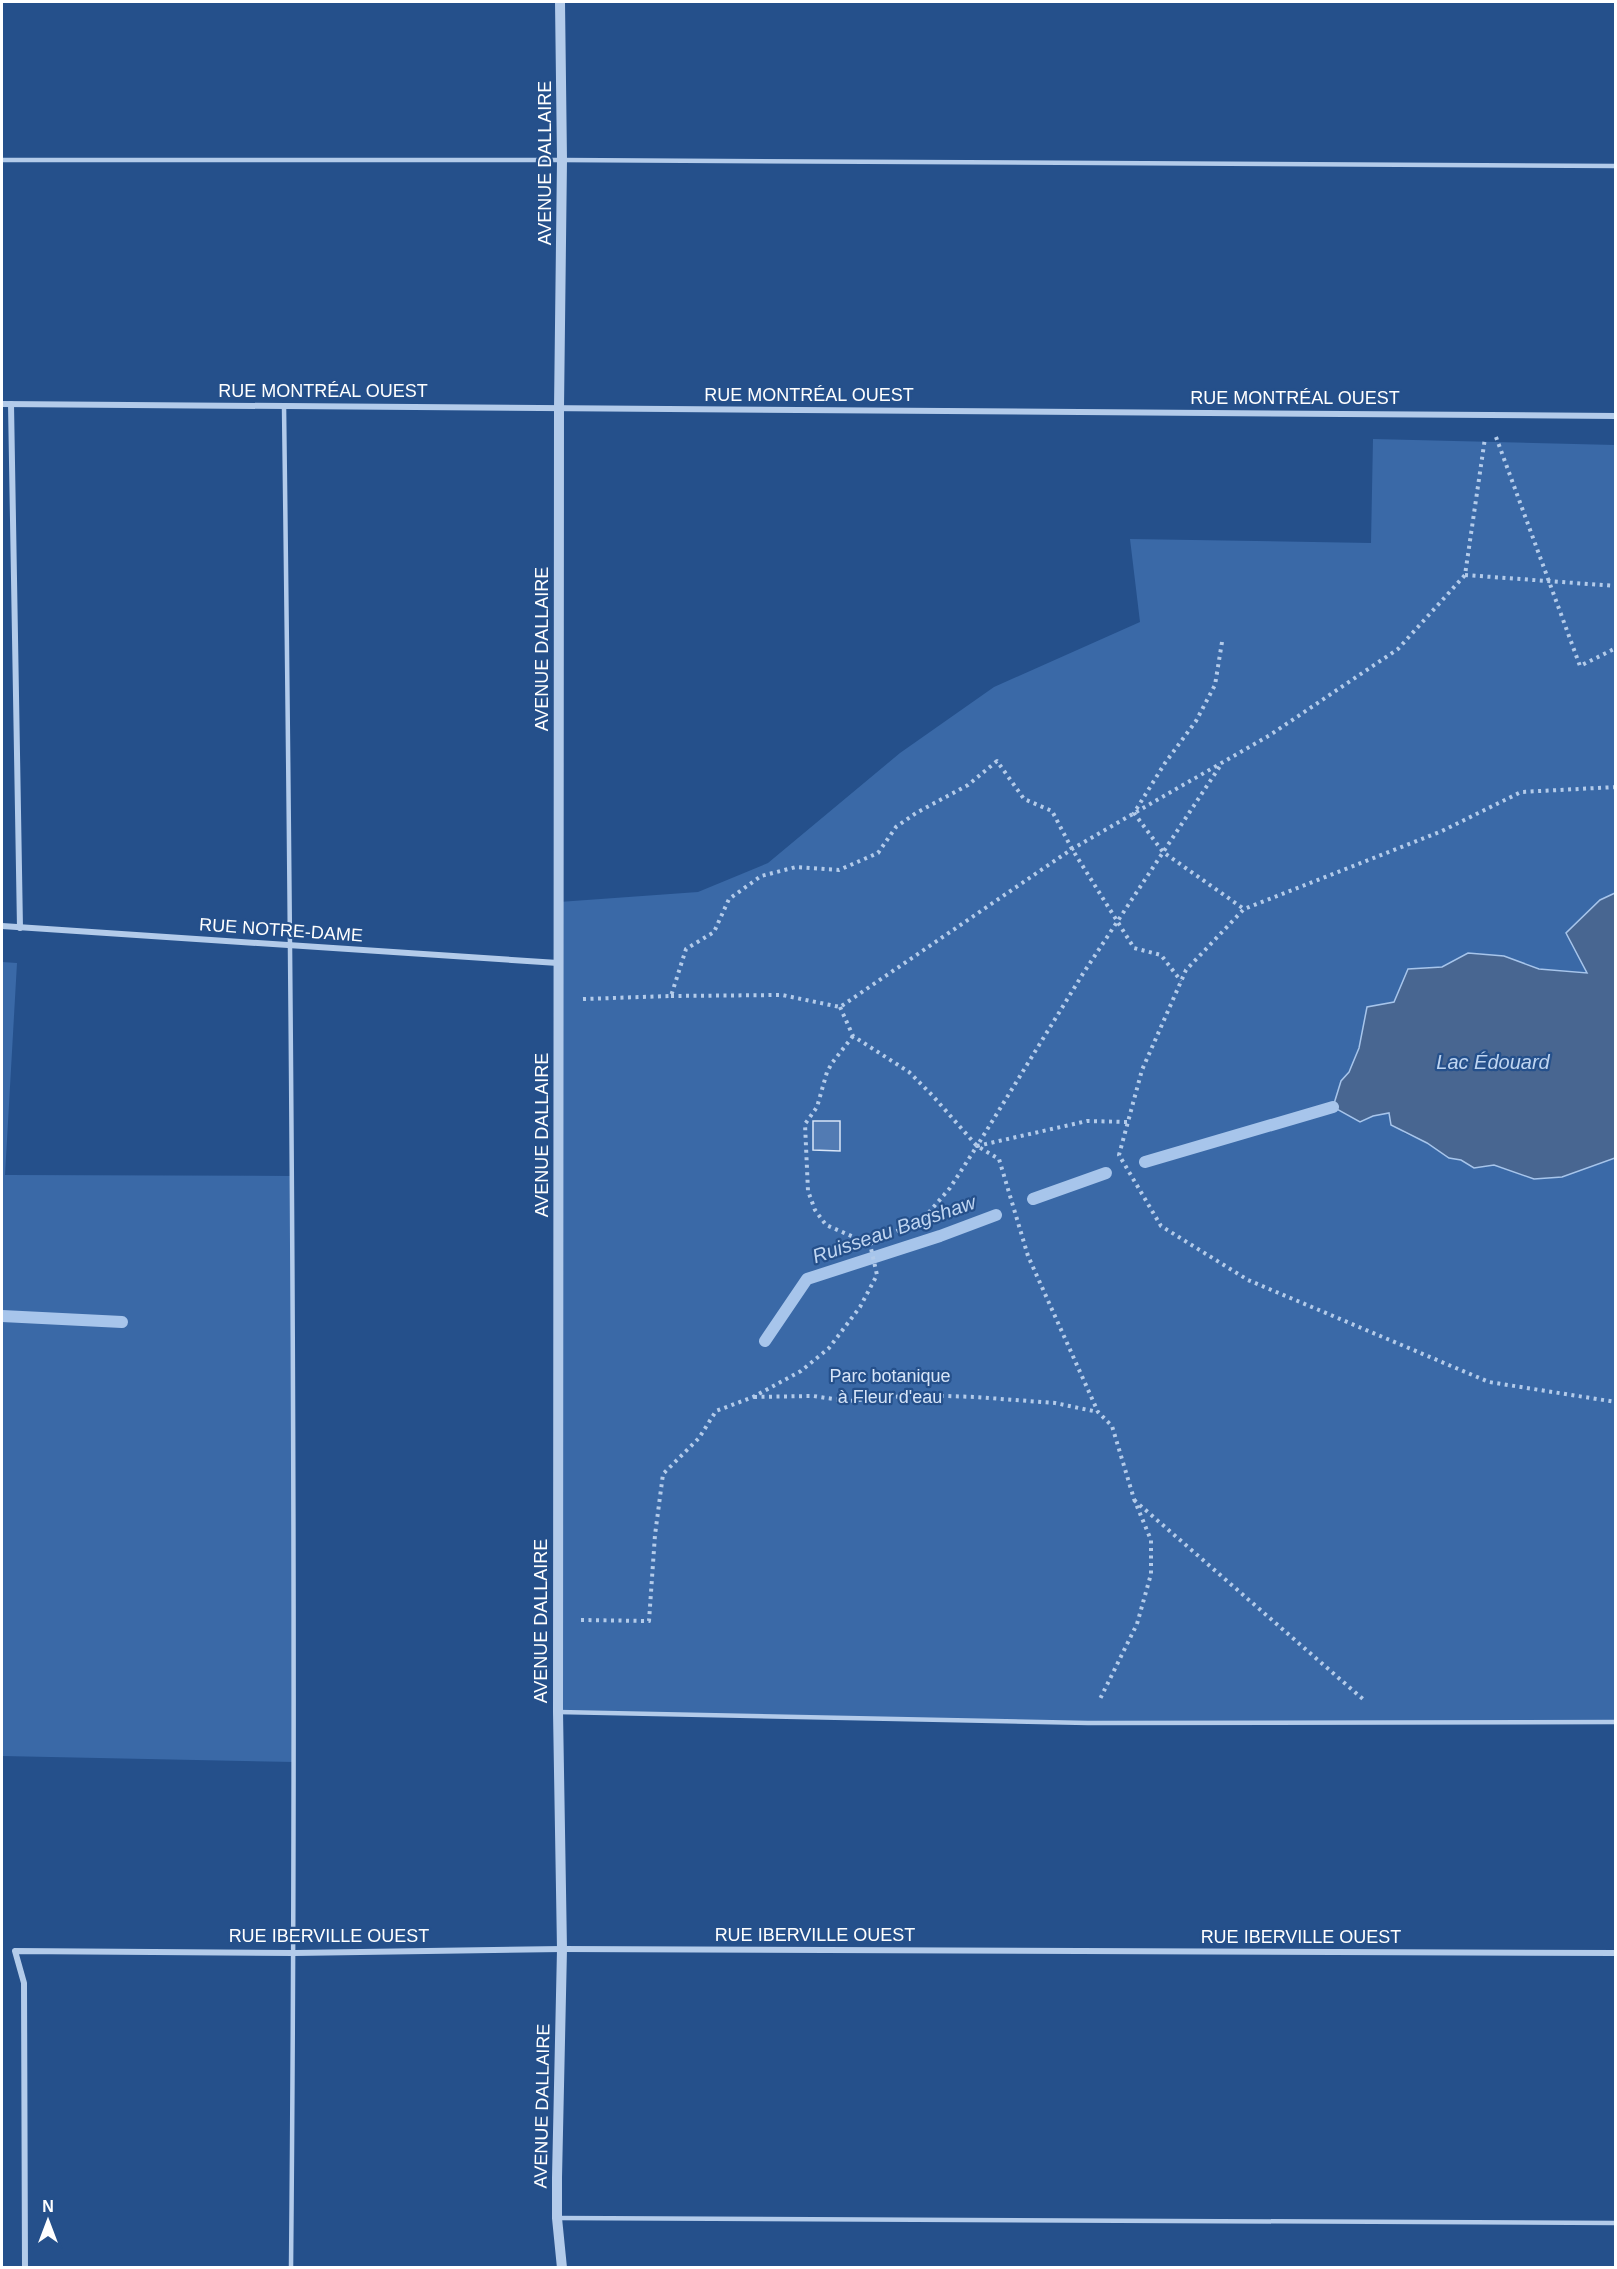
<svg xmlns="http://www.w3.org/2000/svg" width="1617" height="2269" font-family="Arial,sans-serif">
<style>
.green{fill:#3a69a7}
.water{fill:#486691;stroke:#a7c5eb;stroke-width:1.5}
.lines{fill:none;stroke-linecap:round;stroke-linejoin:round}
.stream{stroke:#a7c5eb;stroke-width:12}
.building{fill:#527bb3;stroke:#d7e5f8;stroke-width:1.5}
.path{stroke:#b3cbea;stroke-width:4;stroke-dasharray:3 4.5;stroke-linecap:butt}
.service{stroke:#b3cbea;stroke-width:4.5}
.minor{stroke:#b3cbea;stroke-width:6}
.tertiary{stroke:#b3cbea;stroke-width:10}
.labels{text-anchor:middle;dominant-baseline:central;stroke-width:4.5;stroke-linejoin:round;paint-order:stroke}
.street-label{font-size:18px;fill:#fff;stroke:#25508b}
.park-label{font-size:18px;fill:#d7e5f8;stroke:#25508b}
.water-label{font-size:20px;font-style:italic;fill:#bfd5f1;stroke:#25508b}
</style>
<rect width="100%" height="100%" fill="#25508b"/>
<g class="green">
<path d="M1373 439 1615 445V893L1600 900 1587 973 1539 969 1504 956 1468 953 1442 967 1408 969 1394 1002 1367 1007C1362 1033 1360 1060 1341 1081L1360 1122 1373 1116 1389 1113 1404 1133 1427 1143 1449 1158 1461 1160 1474 1168 1494 1165 1534 1179 1562 1177 1615 1158V1722L1088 1723 558 1712 559 902 698 892 768 863 900 753 994 687 1140 622 1130 539 1371 543Z"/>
<path d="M2 962 17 963 5 1175 292 1176 295 1762 2 1756Z"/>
</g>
<path class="water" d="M1615 893V1158L1562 1177 1534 1179 1494 1165 1474 1168 1461 1160 1449 1158 1427 1143 1391 1125 1389 1113 1373 1116 1360 1122 1333 1107 1341 1081 1349 1072 1359 1048 1367 1007 1394 1002 1408 969 1442 967 1468 953 1504 956 1539 969 1587 973 1566 933 1600 900Z"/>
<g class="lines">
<g class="stream">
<path d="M1145 1162 1333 1107"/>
<path d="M1033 1199 1106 1173"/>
<path d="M2 1316 122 1322"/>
<path d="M765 1341 807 1279 940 1236 996 1215"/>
</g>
</g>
<path class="building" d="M813 1121H840V1151L813 1150Z"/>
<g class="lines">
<g class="path">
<path d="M1496 437 1580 666 1616 648"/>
<path d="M1465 575 1616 586"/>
<path d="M1222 642 1215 685 1196 721 1165 763 1134 813 1163 852 1244 909"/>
<path d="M1616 787 1521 792 1442 831 1244 909 1186 970 1142 1070 1119 1155 1161 1226 1248 1280 1489 1382 1616 1402"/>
<path d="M671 996 782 995 840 1007 1072 849 1270 735 1398 649 1465 575 1485 438"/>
<path d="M583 999 671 996 686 949 714 932 729 899 761 876 796 867 839 870 878 853 896 827 916 813 968 785 997 761 1024 799 1052 811 1072 849 1134 948 1161 955 1181 981"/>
<path d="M840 1007 853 1036 909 1072 932 1095 977 1146 999 1159 1028 1256 1098 1412 1112 1426 1134 1499 1151 1540V1574L1137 1624 1099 1701"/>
<path d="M853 1036 832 1063 827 1072 817 1107 805 1124 808 1191 815 1210 826 1225 870 1244 924 1218 950 1188 977 1146"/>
<path d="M1127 1122 1087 1121 977 1146 1084 972 1222 763"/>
<path d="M754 1397 813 1396 847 1401 916 1395 975 1397 1055 1403 1098 1412"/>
<path d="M1134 1500 1364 1700"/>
<path d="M581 1620 649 1621 655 1535 663 1474 699 1438 716 1411 753 1397 801 1371 829 1348 860 1307 877 1275 870 1244"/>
</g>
<g class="service">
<path d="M2 160H562L1616 166"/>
<path d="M284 406C292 1027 297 1647 291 2268"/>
<path d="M558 1712 1088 1723 1616 1722"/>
<path d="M557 2218 1616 2223"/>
</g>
<g class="minor">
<path d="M2 404 1616 416"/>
<path d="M11 404 20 928"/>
<path d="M2 926 558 963"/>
<path d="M25 2268 24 1983 15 1951 294 1953 562 1949 1616 1953"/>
</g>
<path class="tertiary" d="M560 2 562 160 559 408 558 1712 562 1949 557 2178V2218L562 2268"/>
</g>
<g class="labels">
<g class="street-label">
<text transform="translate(545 163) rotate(-90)">AVENUE DALLAIRE</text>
<text x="323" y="391">RUE MONTRÉAL OUEST</text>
<text x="809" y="395">RUE MONTRÉAL OUEST</text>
<text x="1295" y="398">RUE MONTRÉAL OUEST</text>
<text transform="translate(542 649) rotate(-90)">AVENUE DALLAIRE</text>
<text transform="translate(281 930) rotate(4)">RUE NOTRE-DAME</text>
<text transform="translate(542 1135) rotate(-90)">AVENUE DALLAIRE</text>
<text transform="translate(541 1621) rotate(-90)">AVENUE DALLAIRE</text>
<text x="815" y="1935">RUE IBERVILLE OUEST</text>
<text x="329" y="1936">RUE IBERVILLE OUEST</text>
<text x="1301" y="1937">RUE IBERVILLE OUEST</text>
<text transform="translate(542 2106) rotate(-89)">AVENUE DALLAIRE</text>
</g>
<g class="park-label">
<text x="890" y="1376">Parc botanique<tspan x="890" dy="21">à Fleur d'eau</tspan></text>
</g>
<g class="water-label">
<text x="1493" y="1062">Lac Édouard</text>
<text transform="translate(894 1229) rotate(-19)">Ruisseau Bagshaw</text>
</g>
</g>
<rect width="1617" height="2269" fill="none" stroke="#ffffff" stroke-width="6"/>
<g transform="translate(48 2221)" stroke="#25508b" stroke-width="4.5" paint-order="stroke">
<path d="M0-4.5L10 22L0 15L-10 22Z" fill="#ffffff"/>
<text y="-9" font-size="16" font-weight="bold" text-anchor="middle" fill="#ffffff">N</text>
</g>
</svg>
